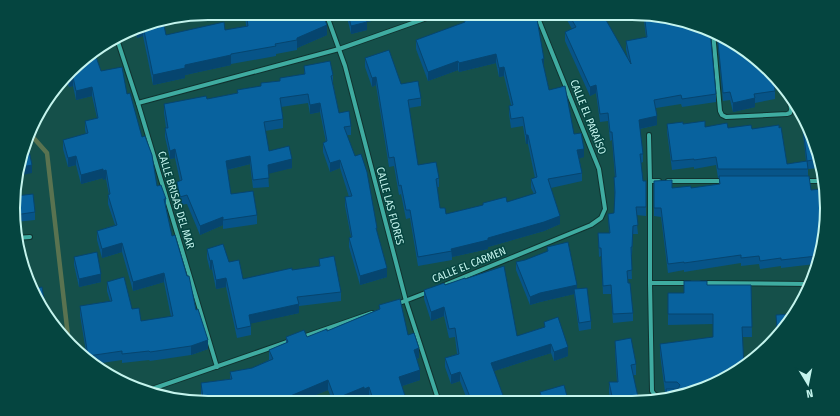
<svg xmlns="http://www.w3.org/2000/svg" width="840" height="416" font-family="'Fira Sans Condensed',sans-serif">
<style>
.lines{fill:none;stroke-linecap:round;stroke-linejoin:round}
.stream{stroke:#5a7350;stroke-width:4.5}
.minor-casing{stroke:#10322f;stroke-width:6}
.minor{stroke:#3faca1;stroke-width:4}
.wall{fill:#075488}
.shaded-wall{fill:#06456f}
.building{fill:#08629e;stroke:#06456f}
.labels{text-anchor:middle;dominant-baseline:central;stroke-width:3;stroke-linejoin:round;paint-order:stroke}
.street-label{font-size:11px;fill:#c4f4ed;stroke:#054540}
.rim{fill:none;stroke:#c4f4ed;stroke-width:2}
</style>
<rect width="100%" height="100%" fill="#15504a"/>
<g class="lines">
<path class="stream" d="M31 135 47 153 69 345"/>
<g class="minor-casing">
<g id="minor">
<path d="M326 13 345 66 406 301 439 402"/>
<path d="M713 32 720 111 722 115 726 117 787 114 790 113 791 110 790 100"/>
<path d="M117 39 138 103 217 367"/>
<path d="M138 103 339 49 441 13"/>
<path d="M649 135 650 181"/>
<path d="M659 181H650V283L652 391 654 394 657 396H677"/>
<path d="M668 181H723"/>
<path d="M806 181H821"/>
<path d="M16 238 30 237"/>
<path d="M650 283H689"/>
<path d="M702 283 810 284"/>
<path d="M442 286 591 225 601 218 605 209 599 169 536 13"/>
<path d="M397 304 428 292"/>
<path d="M303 337 372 313"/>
<path d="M149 390 290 341"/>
</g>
</g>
<use href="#minor" class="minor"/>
</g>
<g class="wall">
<path d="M245 13H258L259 19 327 35 297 48V50L276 54V56L231 64V65L185 75V78L153 85 143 36 137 38 135 29 145 23 166 35 225 30 246 26Z"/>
<path d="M346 13H406L367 22V30L351 34Z"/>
<path d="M480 13H531L544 67V68L549 90 574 134 584 157 579 158 582 173V181L551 188 560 224 544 231 488 247V249L452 257V260L418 266 410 218 406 219 401 194 399 195 394 166 389 167 376 85 372 87 365 67V58L421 98V106L409 108 418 165 439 178V187H437L440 208 446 214 483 205V203L507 202 534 194 531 188V179L535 178 528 144H526L523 126 511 128 509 114V106L511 105 504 76 499 77 496 63 459 72 458 70 428 81 416 49V40L464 23V18Z"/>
<path d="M563 13H602L628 59 626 50V41L646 37 643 13H645L716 94V102L682 107 681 104 656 108 657 125 640 129 643 154V162L641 163 643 181H646V216L636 215 638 234H633L632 255H631L632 279H628L633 313V321L613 323 611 294H603L601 256 599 257 598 233H609L608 214 614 213 615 198 614 185V177H615L612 140 610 141 608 121 600 122 596 93 590 96 565 41V32L572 29Z"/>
<path d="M717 33H718L778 79 779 81 774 82 775 91V99L755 103V107L733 112 730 100 723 101Z"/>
<path d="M89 53 101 71 127 94 142 137 157 186 166 199V207L172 236 196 310 208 349 191 355 150 361 149 360 122 363V360L95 364 87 358 80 315V306L110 301 107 291V282L132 309 141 321 171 317 164 282 133 291 122 252 102 258 97 240V231L115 225 108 204V195H109L106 179 103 180V178L81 184 76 165 68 167 63 149V140L86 134 85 130V121L97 118 92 96 76 100 73 86 69 87 66 78Z"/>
<path d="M304 66 333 75V84L339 113 351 126V135H347L377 228V234L387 277 360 285 349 247V238L351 237 345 206V197H349L340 168 330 172 323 152V143L326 142 320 112 310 114 308 103 281 107 283 119V128L265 131 269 151 292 168 268 173 269 187 253 188 250 164 227 170 231 194 257 215V224L223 229V225L200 235 187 204 180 205 177 190V182L180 181 175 158 170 159 165 137V128H166L164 113V104L207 99 237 93V90L261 86V83L280 81V78L304 74Z"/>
<path d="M801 117 817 145 820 168 808 169V176L811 190 827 221 815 264 781 268V266L760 269 759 264 741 266V263L684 272V270L668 273 661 217 654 216V181L672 188H691L719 184V178H718L716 165 694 169V167L672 170 667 132V124H683L705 127 752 129 787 164 806 161Z"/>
<path d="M16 196 35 212V220L15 222Z"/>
<path d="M547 247 577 289 591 321V329L579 331 574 294 540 302 530 305 516 270V262L525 260 547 252Z"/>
<path d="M207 249 229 262 243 279 292 270 319 266V259L341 292V301L299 306V313L251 323V335L237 338 226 287 216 289 212 269 210 270 207 258Z"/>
<path d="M74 257 101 282 79 287 74 265Z"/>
<path d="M465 279 517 336 544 327V322L568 356 554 361 551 353 494 371 504 402H468L460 381 451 384 445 367V358L457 354 455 337 449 338 444 316 431 321 424 299V290Z"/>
<path d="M707 285H751L752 337H743L706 388 661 400V394H666V393L665 392 660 354V344L713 337V324L668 325V293H684Z"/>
<path d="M379 305 408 335 419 358 416 359 420 380 402 386 407 402H371L369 396 364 398V397L350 402H333L328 390 298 402 195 403 201 399V383L230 379V372L252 368 269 360V350L286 343V337H307L327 331 379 309Z"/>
<path d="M794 314 779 336 777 338 776 315Z"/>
<path d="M615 341 636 364V375H633L638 401H611L609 393V382H617L615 351Z"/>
<path d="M540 392 568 402H540Z"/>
</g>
<g class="shaded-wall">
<path d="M372 13H406L367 22V30L351 34V26L365 15Z"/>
<path d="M327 25V35L297 48V38Z"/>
<path d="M143 26V36L137 38V28Z"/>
<path d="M496 54V63L459 72V63Z"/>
<path d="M231 55V65L185 75V78L153 85V75L185 65Z"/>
<path d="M542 59H544V67L542 68Z"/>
<path d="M458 61V70L428 81V72Z"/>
<path d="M504 67V76L499 77V68Z"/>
<path d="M73 77V86L69 87V78Z"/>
<path d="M376 77V85L372 87V78Z"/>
<path d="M596 85V93L590 96V87Z"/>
<path d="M92 87V96L76 100V91Z"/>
<path d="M755 98V107L733 112V103Z"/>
<path d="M320 103V112L310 114V105Z"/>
<path d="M657 116V125L639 129V120Z"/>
<rect x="526" y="135" width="2" height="9"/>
<path d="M175 149V158L170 159V151Z"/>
<path d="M584 149V157L577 159V150Z"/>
<path d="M76 156V165L68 167V158Z"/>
<path d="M250 156V164L226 170V161Z"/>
<path d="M292 159V168L268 174V165Z"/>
<path d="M340 160V168L330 172V163Z"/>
<path d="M32 165V173L17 176V168Z"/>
<path d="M103 169V178L81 184V175Z"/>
<path d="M106 170V179L103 180V171Z"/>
<path d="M560 216V224L544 231 488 247V249L452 257 451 249 488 238Z"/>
<path d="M223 217V225L200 235V226Z"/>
<path d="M122 243V252L102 258V249Z"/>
<path d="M212 260V269L210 270V261Z"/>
<path d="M387 268V277L360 285V276Z"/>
<path d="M164 273V282L133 291V282Z"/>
<path d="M101 274V282L79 287V279Z"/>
<path d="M226 278V287L216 289V280Z"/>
<path d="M577 285V293L574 289V294L540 302 530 305V297L540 293Z"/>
<path d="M299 304V313L249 324V315Z"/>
<path d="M444 307V316L431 321V312Z"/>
<path d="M208 340V349L191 355V346Z"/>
<path d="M551 344V353L491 372V363Z"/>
<path d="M568 347V356L554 361V352Z"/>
<path d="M419 348V358L414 359V350Z"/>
<path d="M420 370V380L399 387V377Z"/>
<path d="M460 372V381L451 384V375Z"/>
<path d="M328 380V390L298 402H288V397Z"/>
<path d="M364 387V397L350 402H335V399Z"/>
<path d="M369 387V396L364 398V389Z"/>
<path d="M638 397V401H616Z"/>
<path d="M504 398V402H502V399Z"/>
<path d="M268 399V402H252Z"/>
</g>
<g class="building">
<path d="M246 13H258L259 19 290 13H322L327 25 297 38V40L275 44 276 46 231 54V55L185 65V68L153 75 143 26 137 28 145 23 163 21 166 35 224 22 225 30 248 26Z"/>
<path d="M348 13H372L365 15 367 22 351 26Z"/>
<path d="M481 13H531L533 20 537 19 544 59H542L549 90 565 86 574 134 581 133 584 149 577 150 582 173 548 179 560 216 544 222 488 238V240L451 249 452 251 418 257 410 210H406L401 185 399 186 394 157 389 158 376 77 372 78 365 58 389 50 401 84 418 81 421 98 408 100 418 165 436 162 439 178 436 179 440 208H445L446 214 483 205V203L506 197 507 202 536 193 531 179 537 177 528 135H526L523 117 511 119 509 106 513 105 504 67 499 68 496 54 459 63 458 61 428 72 416 40 465 22 464 18Z"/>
<path d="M568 13H602L631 64 626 41 647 37 644 13 710 31 716 94 682 99 681 95 654 100 657 116 639 120 643 154H640L643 181H646V207H636L638 225 633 226 632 247H631L632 270 627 271 628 283H630L633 313 613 314 611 285 603 286 601 248H599L598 233H610L608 214 614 213 615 192 614 177H616L612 132H610L608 113 600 114 596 85 590 87 565 32 576 27Z"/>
<path d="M717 33 773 75 775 91 754 94 755 98 733 103 730 92 723 93Z"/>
<path d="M94 51 101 71 122 67 127 94 130 93 142 137 145 136 152 155 157 186 161 185 166 199H164L172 236 175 235 187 276H189L196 310 198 309 208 340 191 346 150 352 149 351 122 354V351L88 356 80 306 112 301 107 282 124 277 132 309 139 308 141 321 173 316 164 273 133 282 122 243 102 249 97 231 117 225 108 195 110 194 106 170 103 171V169L81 175 76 156 68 158 63 140 88 133 85 121 98 118 92 87 76 91 73 77 69 78 68 76 89 53Z"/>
<path d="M330 61 333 75 331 76 339 113 349 111 351 126 344 127 355 156 361 154 367 172 377 228H376L387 268 360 276 349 238 352 237 345 197 352 196 340 160 330 163 323 143 327 141 320 103 310 105 308 94 280 98 283 119 264 122 269 151 289 146 292 159 268 165 269 178 253 180 250 156 226 161 231 194 253 191 257 215 223 220V217L200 226 187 195 180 197 177 182 182 180 175 149 170 151 165 128H168L164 104 206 96 207 99 238 93 237 90 261 86V83L280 81V78L305 74 304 66Z"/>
<path d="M802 120 817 145 818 159 807 161Z"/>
<path d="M705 121V127L727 123 728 128 751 125 752 129 779 125V128L781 127 787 164 807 161 808 169H718L716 157 694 160V159L672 161 667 124 683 122V124Z"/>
<path d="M26 146H28L32 165 17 168Z"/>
<path d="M719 176H809L811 190 822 189 827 221 817 256 781 260V258L760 261 759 256 741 258V255L684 263V262L668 264 661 208H654V181L672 180V188L691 186V188L720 184Z"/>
<path d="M33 194 35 212 15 215 16 196Z"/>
<path d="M568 242 577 285 540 293 530 297 516 262 525 260 548 251 547 247Z"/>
<path d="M223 244 229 262 239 260 243 279 292 268V270L320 266 319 259 334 256 341 292 297 297 299 304 249 315 251 326 237 329 226 278 216 280 212 260 210 261 207 249Z"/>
<path d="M97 252 101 274 79 279 74 257Z"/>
<path d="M504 266 517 336 545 327 544 322 558 317 568 347 554 352 551 344 491 363 504 398 502 399 503 402H472L460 372 451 375 445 358 459 354 455 328 449 329 444 307 431 312 424 290 444 283 445 285 465 278V279Z"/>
<path d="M684 281H707V285H751L752 327H742L744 367 741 370 706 388 662 400 661 394H667L666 389H678L680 385 677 382H665L660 344 713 337V314H668V293H684Z"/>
<path d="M42 287 46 312 33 294 31 289Z"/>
<path d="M587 288 591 321 579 323 574 289Z"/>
<path d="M808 289 807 294V295L806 290Z"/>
<path d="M400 299 408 335 414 333 419 348 414 350 420 370 399 377 407 402H374L369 387 364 389V387L335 399 328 380 288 397 291 402H270L268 399 252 402 195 403 190 401 203 398 201 383 232 379 230 372 252 368 273 359 269 350 288 342 286 337 304 330 307 337 327 329V331L380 309 379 305Z"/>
<path d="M794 314 784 328 777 329 776 315Z"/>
<path d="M631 338 636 364 631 365 638 397 613 401 609 382H618L615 341Z"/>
<path d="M564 385 568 400 562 402H543L540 392Z"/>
</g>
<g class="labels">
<g class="street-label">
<text transform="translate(588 117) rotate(68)">CALLE EL PARAÍSO</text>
<text transform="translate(176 200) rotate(73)">CALLE BRISAS DEL MAR</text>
<text transform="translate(390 206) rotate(75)">CALLE LAS FLORES</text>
<text transform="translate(469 265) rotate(-22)">CALLE EL CARMEN</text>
</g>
</g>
<path d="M0 0H840V416H0ZM208 20H632A188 188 0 0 1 820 208V208A188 188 0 0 1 632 396H208A188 188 0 0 1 20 208V208A188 188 0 0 1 208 20Z" fill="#054540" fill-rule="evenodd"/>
<path class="rim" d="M208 20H632A188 188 0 0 1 820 208V208A188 188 0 0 1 632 396H208A188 188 0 0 1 20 208V208A188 188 0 0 1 208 20Z"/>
<g transform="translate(808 384) rotate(170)" stroke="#054540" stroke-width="3" paint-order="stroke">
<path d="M0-3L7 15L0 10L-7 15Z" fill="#c4f4ed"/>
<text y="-6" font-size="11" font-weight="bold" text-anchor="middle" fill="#c4f4ed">N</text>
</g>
</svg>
